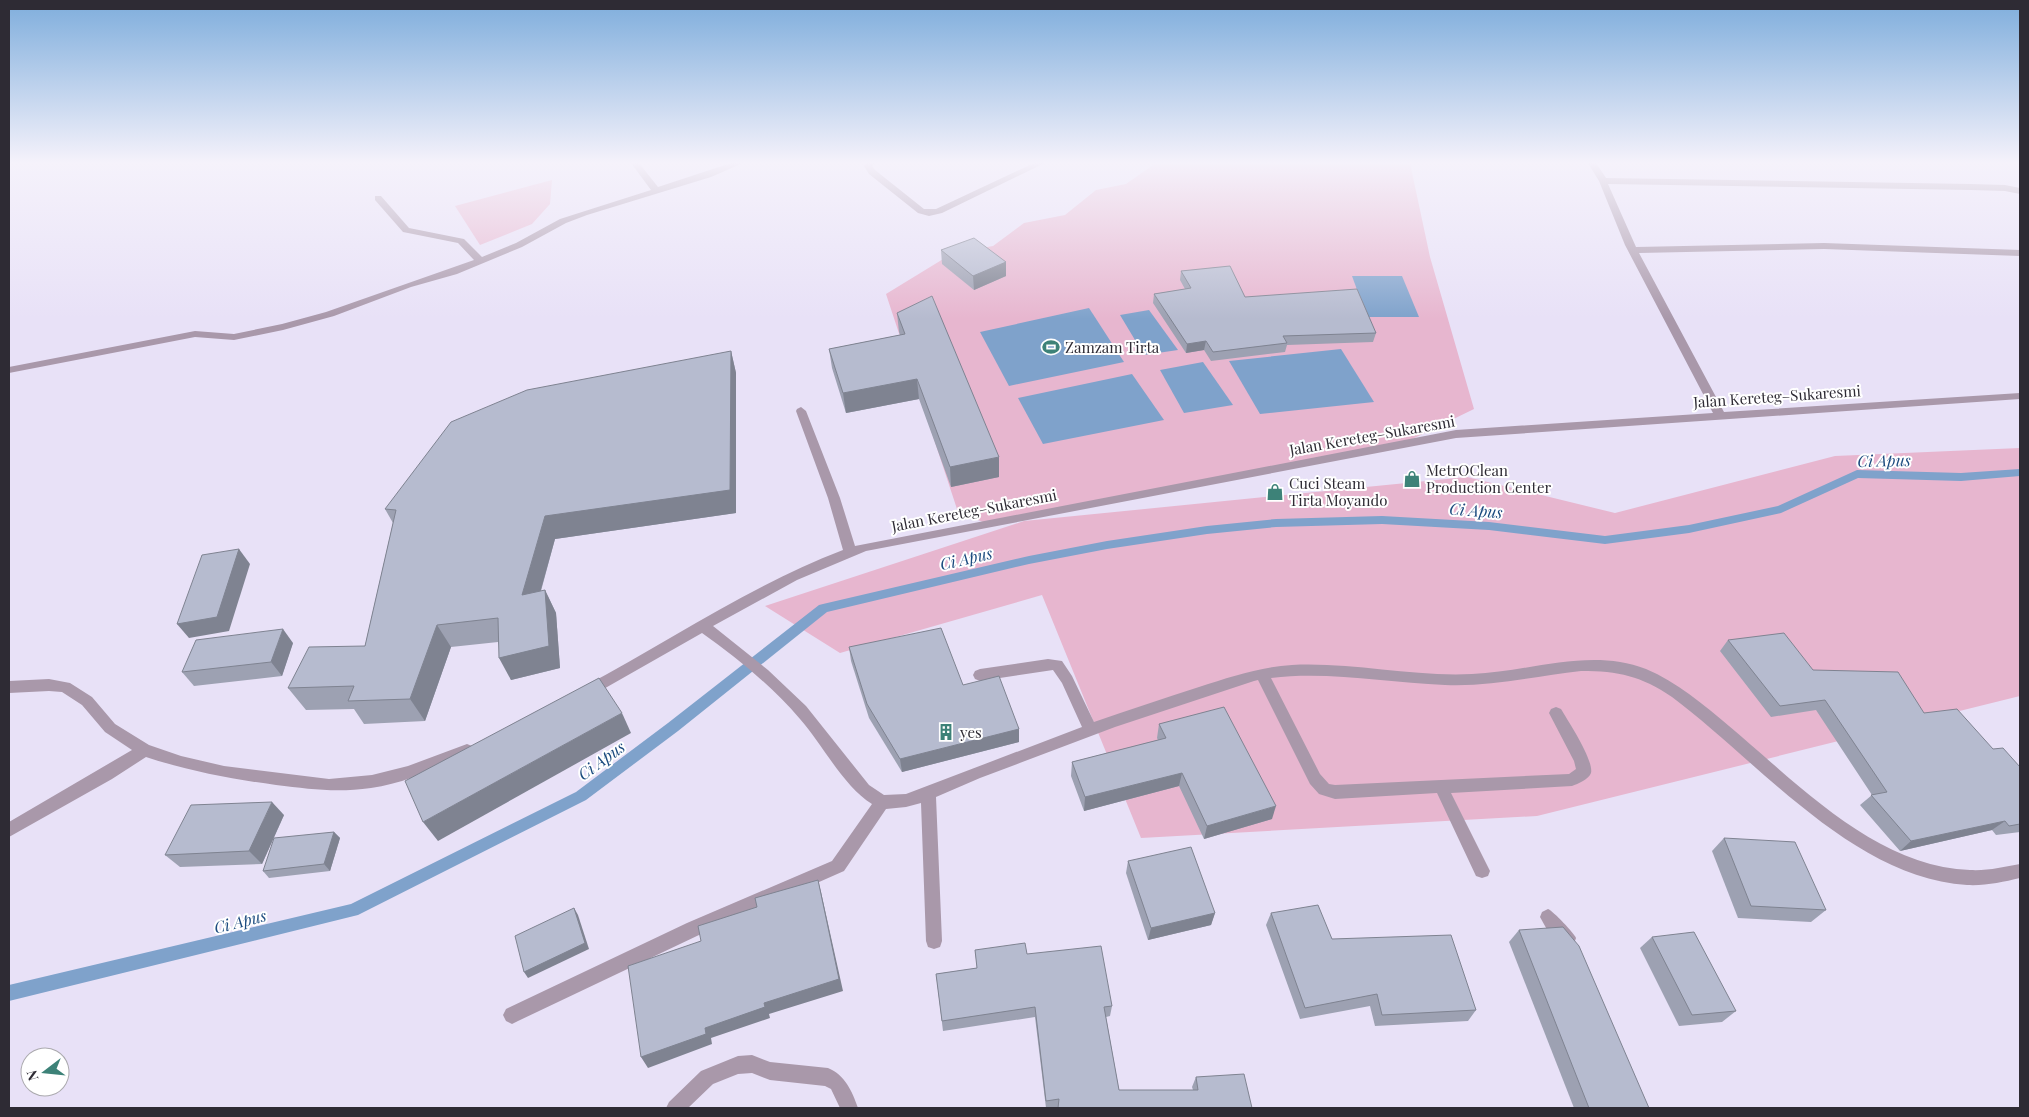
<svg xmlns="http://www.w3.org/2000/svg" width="2029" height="1117" font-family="'Playfair Display',serif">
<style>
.green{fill:#e7b6cf}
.water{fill:#7fa2cb}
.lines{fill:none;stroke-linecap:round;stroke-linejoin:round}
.stream{fill:#7fa2cb;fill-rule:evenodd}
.minor{fill:#a998aa;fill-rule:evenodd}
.wall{fill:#9da1b2}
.shaded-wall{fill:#7f8391}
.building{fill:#b6bbcf;stroke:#7f8391}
.labels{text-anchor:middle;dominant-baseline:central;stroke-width:4;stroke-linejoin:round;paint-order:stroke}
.poi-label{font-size:15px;fill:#2e2b34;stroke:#fff;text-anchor:start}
.street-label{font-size:15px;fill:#2e2b34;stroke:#fff}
.water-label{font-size:16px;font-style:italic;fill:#1a4a7e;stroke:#fff}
</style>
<rect width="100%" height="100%" fill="#e8e1f7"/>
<g class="green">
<path d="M1156 163H1410L1430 257 1474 409 1400 445 988 524 958 512 886 294 953 253 993 246 1024 223 1065 215 1096 190 1126 184Z"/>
<path d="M552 180 550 204 532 224 480 245 455 206Z"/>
<path d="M2020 448V696L1537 816 1141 838 1042 595 840 653 765 606 1024 521 1467 477 1615 513 1835 456Z"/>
</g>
<g class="water">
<path d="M1352 276H1402L1419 317H1367Z"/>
<path d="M1089 308 1124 362 1009 386 980 332Z"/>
<path d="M1149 310 1178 350 1144 355 1120 315Z"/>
<path d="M1341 349 1374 402 1260 414 1229 361Z"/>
<path d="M1203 362 1233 405 1184 413 1160 370Z"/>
<path d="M1132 374 1164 420 1043 444 1018 398Z"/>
</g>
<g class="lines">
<path class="stream" d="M2020 469V476L1961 481 1858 478 1781 513 1689 533 1605 544 1489 530 1382 524 1276 527 1207 534 1107 549 1029 564 827 612 678 731 586 800 358 915 9 1001V985L351 904 576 792 668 723 819 605 823 604 1029 556 1107 541 1207 526 1276 519 1382 516 1489 522 1605 536 1689 525 1778 506 1857 470 1961 473Z"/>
<g class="minor">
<path d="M631 163H639L658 187 731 163H743L711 177 587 215 566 223 522 247 457 274 411 287 334 316 283 330 234 340 195 337 9 373V367L195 331 234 334 282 324 326 312 474 260 458 243 403 232 375 200V196H381L409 228 464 239 482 257 516 243 560 219 651 190Z"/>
<path d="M866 163H875L872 166 875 170 924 209H936L1034 163H1045L942 213 929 216 918 213 869 174 864 166Z"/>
<path d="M1588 163H1596L1606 178 1971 184 2005 185 2020 188V194L2005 191 1971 190 1608 184 1636 247 1824 243 2020 250V256L1824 249 1639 253 1724 412 2020 393V399L1456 438 866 551 797 580 713 626 768 670 806 706 869 785 884 795 906 794 1082 727 1062 683 1053 670 980 681 975 679 973 675 975 671 980 669 1048 659 1062 661 1072 676 1094 722C1129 710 1164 698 1199 687 1230 677 1259 667 1292 665 1352 662 1412 677 1472 674 1530 672 1589 647 1646 669 1677 682 1704 705 1729 726 1796 782 1876 867 1970 870 1987 871 2004 867 2020 864V878C2003 882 1985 886 1967 885 1853 878 1759 762 1672 697 1641 676 1619 671 1581 671 1536 676 1491 687 1445 685 1387 683 1330 671 1271 678L1320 774 1329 784 1335 785 1569 774 1576 769 1574 761 1549 713 1551 709 1556 707 1561 709C1568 721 1594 760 1591 773 1589 779 1578 784 1572 786L1451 793 1490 871 1488 876 1482 878 1476 876 1437 793 1335 799 1319 794 1310 784 1258 680 1254 681 1115 727 980 778 936 797 942 941 940 947 934 949 928 947 926 941 921 803 906 807 886 809 844 871 699 935 518 1021 512 1024 506 1021 503 1015 506 1009 687 923 832 861 872 804C843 786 823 745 800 719 772 686 737 658 702 633L593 695 588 697 583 695 581 691 583 687C670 641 751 585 843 550L828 498 796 411 797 409 801 407 806 411 840 498 855 546 1456 430 1713 413 1625 245 1599 181Z"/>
<path d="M49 679 70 683 92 697 115 724 149 745 181 756 224 766 329 779 372 775 408 766 467 744 472 746 474 750 472 754C439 767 406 783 371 788 336 793 310 789 276 785 231 779 189 771 146 757L112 779 9 837V822L132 750 105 732 82 705 62 692 49 691 9 693V681Z"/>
<path d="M1548 909C1553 911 1574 933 1576 938L1574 944 1568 946 1550 935 1540 917 1542 912Z"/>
<path d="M752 1055 770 1062 828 1068C845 1075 852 1091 858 1108H840L831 1089 825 1086 770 1080 752 1073 738 1074 713 1084 688 1108H666L669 1102 701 1071 738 1056Z"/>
</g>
</g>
<g class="wall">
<path d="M941 250 1006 262V276L974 290 942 264Z"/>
<path d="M1181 271 1245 297 1376 333 1373 342 1287 345 1285 352 1211 361 1204 350 1186 353 1153 303 1154 294 1185 289 1180 280Z"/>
<path d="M897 313 999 477 951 487 919 399 846 413 832 368 829 349 900 335 899 332Z"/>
<path d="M731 351 736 373V513L555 539 541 591 545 590 556 613 560 668 511 680 498 642 451 647 425 721 364 724 354 709 306 710 288 688 365 646 393 523 385 509Z"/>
<path d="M1728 640 1813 670 1924 713 1993 749 2020 767V832L1996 835 1992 830 1900 851 1860 805 1872 795 1816 710 1771 717 1720 651Z"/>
<path d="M293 643 282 676 194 686 182 672Z"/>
<path d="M849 647 963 685 1019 729V742L902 772 869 718 851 661Z"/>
<path d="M1159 724 1272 819 1204 839 1179 786 1084 811 1071 776 1072 762 1158 740 1157 738Z"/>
<path d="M284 815 262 864 180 867 165 855Z"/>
<path d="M334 832 340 838 330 871 269 878 263 871Z"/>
<path d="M1724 838 1826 910 1811 922 1738 918 1712 851Z"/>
<path d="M1128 861 1215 913 1211 925 1148 940 1126 873Z"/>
<path d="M1271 913 1332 939 1476 1010 1468 1021 1375 1026 1370 1006 1300 1019 1266 925Z"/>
<path d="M1519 930 1649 1108H1574L1509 942Z"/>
<path d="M1652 937 1736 1011 1722 1022 1679 1026 1640 948Z"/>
<path d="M975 950 1027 954 1112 1006 1110 1016 1106 1017 1119 1090H1193L1192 1087 1196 1077 1252 1108H1046L1035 1017 943 1031 936 974 977 968Z"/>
</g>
<g class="shaded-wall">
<path d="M1006 262V276L974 290 973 276Z"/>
<path d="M1206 341 1204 350 1186 353 1187 344Z"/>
<path d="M731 351 736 373V513L555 539 533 618 522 595 545 516Z"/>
<path d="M917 379 919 399 846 413 843 393Z"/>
<path d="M999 457V477L951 487 950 467Z"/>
<path d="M239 549 250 564 229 631 189 638 177 624Z"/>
<path d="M545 590 556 613 560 668 511 680 499 658Z"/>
<path d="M437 625 451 647 425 721 410 699Z"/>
<path d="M283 629 293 643 282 676 271 662Z"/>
<path d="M622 713 631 733 438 841 423 822Z"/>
<path d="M1019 729V742L902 772 900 759Z"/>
<path d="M1182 773 1179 786 1084 811 1085 797Z"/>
<path d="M272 802 284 815 262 864 249 851Z"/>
<path d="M1276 806 1272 819 1204 839 1207 826Z"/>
<path d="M2005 821 1992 830 1900 851 1911 841Z"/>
<path d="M334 832 340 838 330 871 324 864Z"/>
<path d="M818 880 821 892 843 991 769 1014 770 1018 711 1038 712 1044 648 1068 641 1057 705 1028 764 1003Z"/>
<path d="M574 908 578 915 589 949 528 978 524 972Z"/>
<path d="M1215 913 1211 925 1148 940 1151 928Z"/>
</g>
<g class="building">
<path d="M974 238 1006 262 973 276 941 250Z"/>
<path d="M1230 266 1245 297 1357 289 1376 333 1283 336 1287 343 1213 352 1206 341 1187 344 1154 294 1191 288 1181 271Z"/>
<path d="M932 296 999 457 950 467 917 379 843 393 829 349 905 334 897 313Z"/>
<path d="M731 351 730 490 545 516 522 595 545 590 549 646 499 658 498 618 437 625 410 699 348 701 354 686 288 688 309 647 365 646 396 510 385 509 451 422 527 390Z"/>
<path d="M239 549 217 617 177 624 202 555Z"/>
<path d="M941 628 963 685 999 676 1019 729 900 759 867 704 849 647Z"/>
<path d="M283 629 271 662 182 672 196 640Z"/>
<path d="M1784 633 1813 670 1898 672 1924 713 1957 709 1993 749 2003 748 2020 767V824L2009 826 2005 821 1911 841 1871 795 1887 792 1825 700 1780 706 1728 640Z"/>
<path d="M599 678 622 713 423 822 405 781Z"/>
<path d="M1224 707 1276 806 1207 826 1182 773 1085 797 1072 762 1166 738 1159 724Z"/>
<path d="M272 802 249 851 165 855 191 805Z"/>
<path d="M334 832 324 864 263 871 274 838Z"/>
<path d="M1724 838 1795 842 1826 910 1751 906Z"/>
<path d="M1191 847 1215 913 1151 928 1128 861Z"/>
<path d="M818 880 839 979 764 1003 765 1007 705 1028 706 1034 641 1057 628 966 701 941 698 926 757 907 755 898Z"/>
<path d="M1318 905 1332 939 1451 935 1476 1010 1382 1015 1377 994 1305 1008 1271 913Z"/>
<path d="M574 908 585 943 524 972 515 936Z"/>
<path d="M1563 927 1579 946 1649 1108H1589L1519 930Z"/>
<path d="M1694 932 1736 1011 1692 1015 1652 937Z"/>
<path d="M1025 943 1027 954 1101 946 1112 1006 1104 1007 1119 1090H1198L1196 1077 1244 1074 1252 1108H1058L1059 1099 1046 1101 1035 1007 942 1021 936 974 977 968 975 950Z"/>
</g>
<linearGradient id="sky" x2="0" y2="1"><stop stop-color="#7eaddc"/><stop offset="0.51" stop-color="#f5f2fb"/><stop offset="1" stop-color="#f5f2fb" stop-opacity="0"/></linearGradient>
<rect width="2029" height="319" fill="url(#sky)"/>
<defs>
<g id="stadium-bare" transform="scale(1.35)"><path d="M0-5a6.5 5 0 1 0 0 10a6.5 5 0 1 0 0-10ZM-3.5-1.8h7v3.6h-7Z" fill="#3d8278" stroke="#fff" stroke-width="2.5" paint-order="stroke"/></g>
<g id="shop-bare" transform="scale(1.35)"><path d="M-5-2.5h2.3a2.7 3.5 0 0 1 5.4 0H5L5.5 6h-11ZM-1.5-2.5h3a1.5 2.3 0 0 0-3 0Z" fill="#3d8278" stroke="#fff" stroke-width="2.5" paint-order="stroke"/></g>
<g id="building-bare" transform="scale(1.35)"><path d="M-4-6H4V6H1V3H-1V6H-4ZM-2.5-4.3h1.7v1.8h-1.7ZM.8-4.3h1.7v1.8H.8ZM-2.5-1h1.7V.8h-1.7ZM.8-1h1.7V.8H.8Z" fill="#3d8278" stroke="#fff" stroke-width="2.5" paint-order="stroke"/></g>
</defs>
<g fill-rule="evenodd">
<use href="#stadium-bare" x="1051" y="347"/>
<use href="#shop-bare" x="1412" y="479"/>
<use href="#shop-bare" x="1275" y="492"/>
<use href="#building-bare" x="946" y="732"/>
</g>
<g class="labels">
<g class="poi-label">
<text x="1065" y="347">Zamzam Tirta</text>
<text x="1426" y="470">MetrOClean<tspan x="1426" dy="17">Production Center</tspan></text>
<text x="1289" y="483">Cuci Steam<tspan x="1289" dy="17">Tirta Moyando</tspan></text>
<text x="960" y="732">yes</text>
</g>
<g class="street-label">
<text transform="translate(1777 396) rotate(-4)">Jalan Kereteg–Sukaresmi</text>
<text transform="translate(1372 435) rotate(-10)">Jalan Kereteg–Sukaresmi</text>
<text transform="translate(974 510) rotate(-11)">Jalan Kereteg–Sukaresmi</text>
</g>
<g class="water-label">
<text transform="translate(1884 460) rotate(-1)">Ci Apus</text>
<text transform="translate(1476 510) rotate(4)">Ci Apus</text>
<text transform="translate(966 558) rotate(-13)">Ci Apus</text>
<text transform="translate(601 760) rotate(-36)">Ci Apus</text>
<text transform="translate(240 921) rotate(-14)">Ci Apus</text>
</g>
</g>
<rect width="2029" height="1117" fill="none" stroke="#2e2b34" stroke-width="20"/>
<g transform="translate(45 1072) rotate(254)"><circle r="24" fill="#ffffff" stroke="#abaaae"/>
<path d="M0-4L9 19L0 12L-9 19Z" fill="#3d8278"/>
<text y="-8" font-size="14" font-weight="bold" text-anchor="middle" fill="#2e2b34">N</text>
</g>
</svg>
